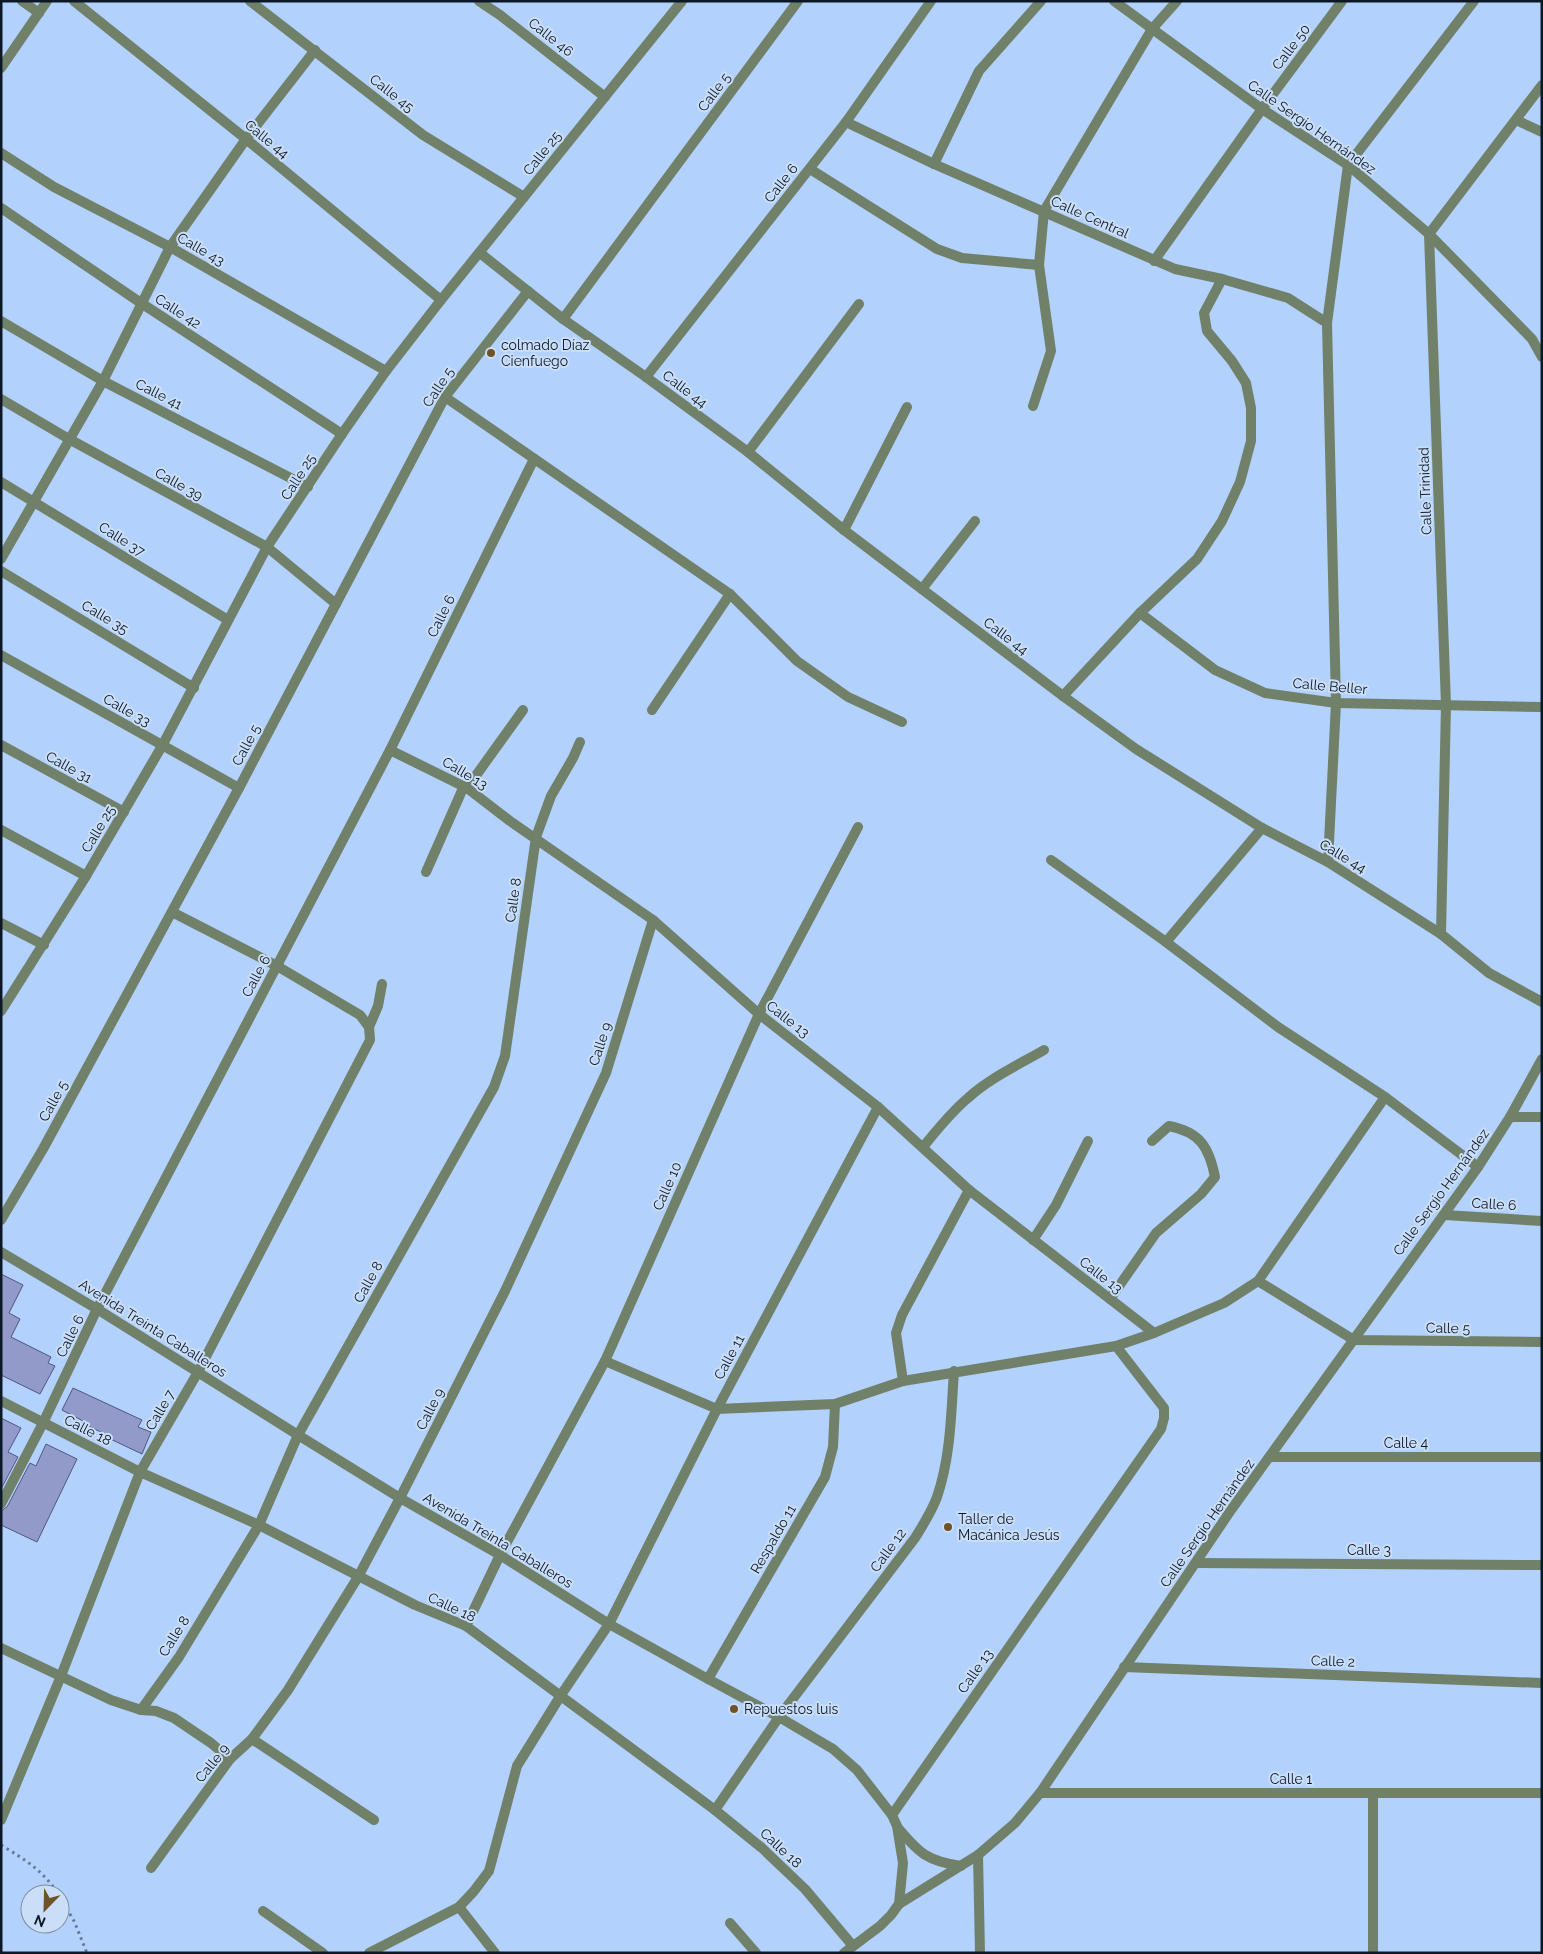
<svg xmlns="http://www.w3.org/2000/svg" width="1543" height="1954" font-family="Raleway,sans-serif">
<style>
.building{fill:#919ac8;stroke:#505781}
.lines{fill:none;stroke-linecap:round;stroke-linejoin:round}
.path{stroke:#647a98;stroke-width:3;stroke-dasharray:2.5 4;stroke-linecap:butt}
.minor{stroke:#708069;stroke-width:10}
.tertiary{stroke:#708069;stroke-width:10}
.poi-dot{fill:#6f5226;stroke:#cadef8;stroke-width:2}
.labels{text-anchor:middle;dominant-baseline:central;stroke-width:4;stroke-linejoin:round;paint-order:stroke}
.street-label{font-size:14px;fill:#0d1827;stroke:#cadef8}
.poi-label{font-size:14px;fill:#0d1827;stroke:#cadef8;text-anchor:start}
</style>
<rect width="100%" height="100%" fill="#b2d1fc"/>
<g class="building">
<path d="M1 1274 23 1285 9 1313 20 1319 11 1337 51 1357 48 1363 55 1366 40 1394 1 1375Z"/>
<path d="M73 1388 142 1420 138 1427 151 1432 142 1454 102 1435 103 1433 82 1423 83 1421 62 1410Z"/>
<path d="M1 1418 21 1428 8 1452 18 1457 1 1489Z"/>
<path d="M46 1444 77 1459 37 1542 1 1525V1511L7 1507 30 1463 36 1466Z"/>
</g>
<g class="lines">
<g class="path">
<path d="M1 1845C24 1859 44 1871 58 1894"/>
<path d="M60 1897 74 1921 87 1953"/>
</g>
<g class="minor">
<path d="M22 1 39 13"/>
<path d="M74 1 246 139 441 300"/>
<path d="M250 1 423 135 524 197"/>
<path d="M479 1 500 15 605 97"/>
<path d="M1114 1 1262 109 1348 165 1429 234 1532 339 1542 357"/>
<path d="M1 68 47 1"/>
<path d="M1516 120 1542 132"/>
<path d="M846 122 934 164 1175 269 1222 279 1288 298 1327 323"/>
<path d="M1 153 54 187 170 247 386 371"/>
<path d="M934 164 979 71 1041 1"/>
<path d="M810 169 937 249 962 258 1039 265"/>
<path d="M1 208 141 303 342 434"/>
<path d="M480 253 563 319 646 377 748 452 844 530 1063 696 1136 749 1262 828 1328 862 1441 934 1489 973 1542 1002"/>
<path d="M1154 261 1262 109 1342 1"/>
<path d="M563 319 798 1"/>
<path d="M1 321 103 381 308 487"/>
<path d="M646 377 846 122 931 1"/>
<path d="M445 397 730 594 797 661 848 697 902 722"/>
<path d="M1 399 69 439 267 547 336 604"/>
<path d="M1033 406 1051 351 1039 265 1044 211 1152 29 1177 1"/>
<path d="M748 452 859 304"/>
<path d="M1 482 228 620"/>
<path d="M844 530 907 407"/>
<path d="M1 559 103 381 170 247 246 139 315 50"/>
<path d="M1 571 194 688"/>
<path d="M922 589 975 521"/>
<path d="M1140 613 1215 670 1265 693 1336 703 1542 707"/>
<path d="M1 655 239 788"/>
<path d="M1063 696 1140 613 1197 559 1222 521 1240 482 1251 441V408L1246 383 1232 361 1207 331 1204 313 1222 279"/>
<path d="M652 710 730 594"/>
<path d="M1 745 124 812"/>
<path d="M390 750 467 788 510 821 653 920 759 1014 878 1107 969 1190 1154 1333"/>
<path d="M467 788 523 710"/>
<path d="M1 830 86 876"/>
<path d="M1051 860 1166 942 1278 1027 1385 1097 1478 1167"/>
<path d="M1328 862 1336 703 1327 323 1348 165 1474 1"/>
<path d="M426 872 464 786"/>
<path d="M1 923 44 945"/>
<path d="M1441 934 1446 705 1429 234 1542 85"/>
<path d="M1166 942 1262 828"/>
<path d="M1 1011 86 876 162 746 267 547 342 434 386 371 441 300 682 1"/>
<path d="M369 1027 378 1006 382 984"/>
<path d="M1510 1117H1542"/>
<path d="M923 1147C937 1130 951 1112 968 1098 990 1078 1018 1065 1044 1050"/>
<path d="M1445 1215 1542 1221"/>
<path d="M1 1220 43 1149 239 788 445 397 528 291"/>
<path d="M1033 1240 1056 1205 1088 1141"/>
<path d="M1258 1281 1354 1340 1542 1342"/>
<path d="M1110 1299 1156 1233 1201 1194 1215 1177C1209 1147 1200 1132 1169 1126L1152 1141"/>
<path d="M605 1361 717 1409 835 1404 903 1381 1116 1346 1154 1333 1224 1303 1258 1281 1385 1097"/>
<path d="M903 1381 896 1333 902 1315 969 1190"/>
<path d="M1 1401 140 1472 259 1525 415 1605 466 1626 715 1810 762 1848 805 1889 853 1946"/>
<path d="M1270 1457H1542"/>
<path d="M1 1504 43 1423 97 1309 390 750 534 459"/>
<path d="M1197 1563 1542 1565"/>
<path d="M466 1626 500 1555 605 1361 759 1014 858 827"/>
<path d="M1 1648 111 1700 141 1710 156 1711 174 1718 211 1743 230 1759"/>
<path d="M1124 1667 1542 1683"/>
<path d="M708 1679 825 1477 833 1447 835 1404"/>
<path d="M141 1710 179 1657 259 1525 298 1435 494 1087 505 1056 536 837 551 796 573 758 580 742"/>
<path d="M252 1739 374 1820"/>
<path d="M1040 1793H1542"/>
<path d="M715 1810 779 1717 915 1538C923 1525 932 1511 937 1497 951 1456 951 1413 954 1371"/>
<path d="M892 1815 1161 1429 1164 1418V1408L1116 1346"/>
<path d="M1 1820 61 1676 140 1472 198 1372 370 1040 369 1027 360 1015 277 966 172 912"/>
<path d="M978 1855 980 1953"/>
<path d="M151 1868 230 1759 252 1739 288 1690 358 1577 400 1498 505 1291 606 1073 653 920"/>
<path d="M899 1904 978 1855 1015 1823 1040 1793 1231 1510 1478 1167 1510 1117 1542 1059"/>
<path d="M459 1907 495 1953"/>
<path d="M263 1911 323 1953"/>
<path d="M730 1923 756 1953"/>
<path d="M369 1953 459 1907 474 1891 489 1871 517 1766 561 1695 609 1624 717 1409 878 1107"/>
<path d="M1373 1953V1793"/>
</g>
<g class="tertiary">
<path d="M1 1252 97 1309 298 1435 400 1498 500 1555 609 1624 708 1679 779 1717 833 1749 857 1770 892 1815 897 1826 903 1863 899 1904 891 1915 880 1926 844 1953"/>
<path d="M898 1828C919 1853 927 1861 961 1866"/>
</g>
</g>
<g class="poi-dot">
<circle cx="491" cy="353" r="5"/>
<circle cx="948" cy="1527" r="5"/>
<circle cx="734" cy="1709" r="5"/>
</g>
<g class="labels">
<g class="street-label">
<text transform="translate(551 37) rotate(38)">Calle 46</text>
<text transform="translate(1291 47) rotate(-53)">Calle 50</text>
<text transform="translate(714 92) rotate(-53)">Calle 5</text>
<text transform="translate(392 93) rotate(38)">Calle 45</text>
<text transform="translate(1312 127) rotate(35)">Calle Sergio Hernández</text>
<text transform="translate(267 139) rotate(39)">Calle 44</text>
<text transform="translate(542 153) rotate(-51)">Calle 25</text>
<text transform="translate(781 183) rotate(-52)">Calle 6</text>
<text transform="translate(1090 217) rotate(24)">Calle Central</text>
<text transform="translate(201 249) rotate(30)">Calle 43</text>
<text transform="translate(178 311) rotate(33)">Calle 42</text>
<text transform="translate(438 387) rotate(-56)">Calle 5</text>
<text transform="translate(685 389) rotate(37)">Calle 44</text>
<text transform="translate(159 394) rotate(27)">Calle 41</text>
<text transform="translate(298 477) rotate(-57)">Calle 25</text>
<text transform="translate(179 484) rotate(29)">Calle 39</text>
<text transform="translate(1425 491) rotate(-92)">Calle Trinidad</text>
<text transform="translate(122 539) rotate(32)">Calle 37</text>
<text transform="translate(441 616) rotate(-64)">Calle 6</text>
<text transform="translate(105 617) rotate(31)">Calle 35</text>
<text transform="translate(1006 636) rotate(37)">Calle 44</text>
<text transform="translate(1330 686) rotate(5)">Calle Beller</text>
<text transform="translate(127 710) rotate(29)">Calle 33</text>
<text transform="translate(246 745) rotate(-62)">Calle 5</text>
<text transform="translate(69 767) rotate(29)">Calle 31</text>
<text transform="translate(465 773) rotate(31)">Calle 13</text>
<text transform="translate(98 829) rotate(-59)">Calle 25</text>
<text transform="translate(1343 856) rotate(31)">Calle 44</text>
<text transform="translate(513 900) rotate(-82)">Calle 8</text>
<text transform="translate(256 976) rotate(-62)">Calle 6</text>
<text transform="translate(788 1019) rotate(38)">Calle 13</text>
<text transform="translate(600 1044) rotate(-72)">Calle 9</text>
<text transform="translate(53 1101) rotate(-61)">Calle 5</text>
<text transform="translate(667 1186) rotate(-66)">Calle 10</text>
<text transform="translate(1441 1192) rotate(-54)">Calle Sergio Hernández</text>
<text transform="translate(1494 1204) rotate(3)">Calle 6</text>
<text transform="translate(1101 1275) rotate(38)">Calle 13</text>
<text transform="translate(368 1282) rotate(-61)">Calle 8</text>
<text transform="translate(153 1328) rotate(32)">Avenida Treinta Caballeros</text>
<text transform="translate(1448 1328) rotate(1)">Calle 5</text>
<text transform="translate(70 1336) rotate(-64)">Calle 6</text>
<text transform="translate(729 1357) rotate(-62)">Calle 11</text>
<text transform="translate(430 1409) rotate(-63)">Calle 9</text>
<text transform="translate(160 1410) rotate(-60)">Calle 7</text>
<text transform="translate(88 1430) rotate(27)">Calle 18</text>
<text x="1406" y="1443">Calle 4</text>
<text transform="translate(1207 1523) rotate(-55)">Calle Sergio Hernández</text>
<text transform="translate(773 1539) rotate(-60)">Respaldo 11</text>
<text transform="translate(498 1540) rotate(31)">Avenida Treinta Caballeros</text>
<text transform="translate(888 1550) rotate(-54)">Calle 12</text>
<text x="1369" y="1550">Calle 3</text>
<text transform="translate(452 1607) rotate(25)">Calle 18</text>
<text transform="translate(174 1636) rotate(-58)">Calle 8</text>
<text transform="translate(1333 1661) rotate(2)">Calle 2</text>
<text transform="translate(975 1671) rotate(-55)">Calle 13</text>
<text transform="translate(212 1763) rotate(-51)">Calle 9</text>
<text x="1291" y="1779">Calle 1</text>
<text transform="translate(781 1848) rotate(43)">Calle 18</text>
</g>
<g class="poi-label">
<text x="501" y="345">colmado Díaz<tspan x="501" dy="16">Cienfuego</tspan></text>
<text x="958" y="1519">Taller de<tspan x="958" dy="16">Macánica Jesús</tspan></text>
<text x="744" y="1709">Repuestos luis</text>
</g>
</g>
<rect width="1543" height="1954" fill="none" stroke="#0d1827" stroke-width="5"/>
<g transform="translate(45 1909) rotate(203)"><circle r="24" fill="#cadef8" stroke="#7e8fa4"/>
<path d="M0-4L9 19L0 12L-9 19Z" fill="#6f5226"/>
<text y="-8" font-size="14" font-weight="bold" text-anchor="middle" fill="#0d1827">N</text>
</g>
</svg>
